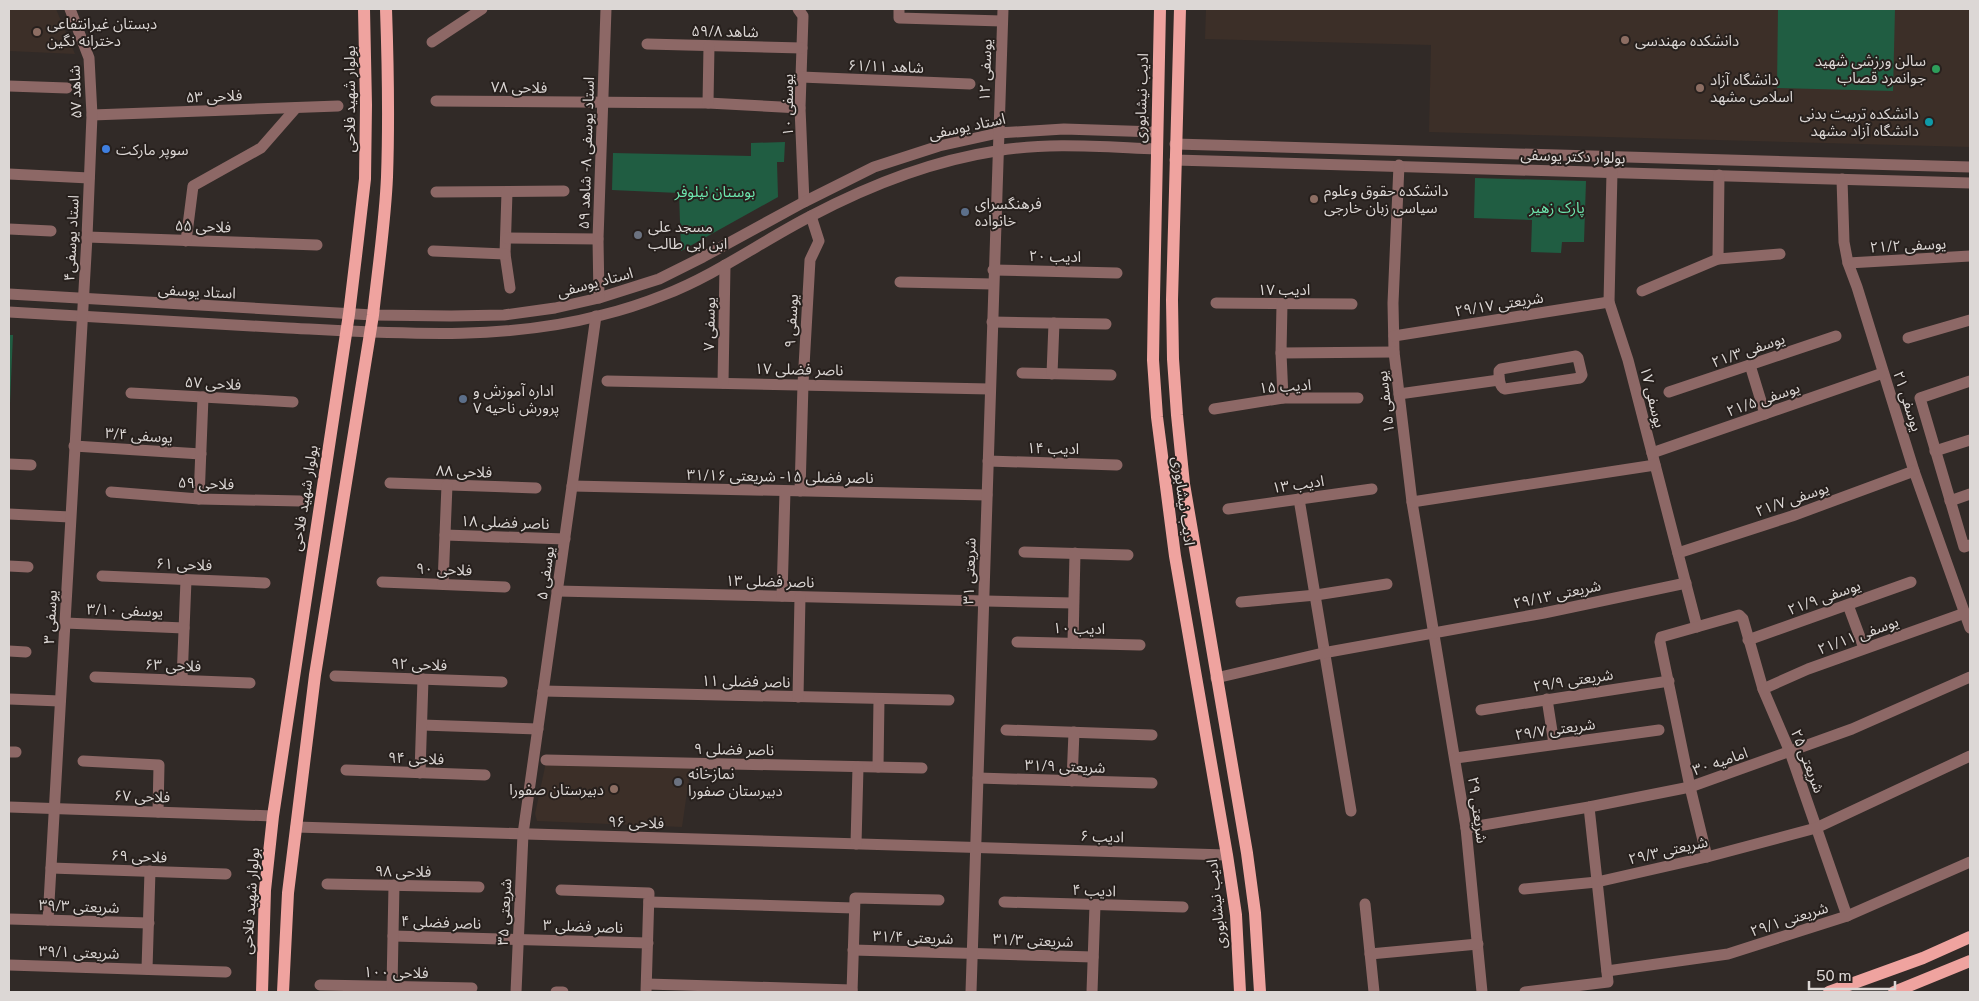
<svg xmlns="http://www.w3.org/2000/svg" width="1979" height="1001" font-family="'Public Sans','Noto Sans Arabic',sans-serif">
<style>
.built{fill:#3c2f28}
.green{fill:#205d42}
.lines{fill:none;stroke-linecap:round;stroke-linejoin:round}
.minor{stroke:#8d6866;stroke-width:11}
.major{stroke:#efa39f;stroke-width:12}
.education-dot{fill:#8d6e63;stroke:#27201d;stroke-width:2}
.leisure-dot{fill:#2e9e5b;stroke:#27201d;stroke-width:2}
.culture-dot{fill:#0f9aa8;stroke:#27201d;stroke-width:2}
.shop-dot{fill:#3f7fe0;stroke:#27201d;stroke-width:2}
.service-dot{fill:#5c6f8a;stroke:#27201d;stroke-width:2}
.worship-dot{fill:#6b7280;stroke:#27201d;stroke-width:2}
.labels{text-anchor:middle;dominant-baseline:central;stroke-width:4;stroke-linejoin:round;paint-order:stroke}
.poi-label{font-size:15px;fill:#dcd7d5;stroke:#27201d;text-anchor:start}
.street-label{font-size:15px;fill:#dcd7d5;stroke:#27201d}
.park-label{font-size:15px;fill:#6de7ae;stroke:#27201d}
</style>
<rect width="100%" height="100%" fill="#312a27"/>
<g class="built">
<path d="M9 9H56L75 54 9 51Z"/>
<path d="M1206 9H1970V147L1429 132 1431 45 1205 39Z"/>
<path d="M546 762 691 765 682 827 537 821 535 814Z"/>
</g>
<g class="green">
<path d="M1778 9H1895L1893 91 1777 88Z"/>
<path d="M785 142 784 162H777L778 197 681 251 679 193 612 190 613 153 751 156V143Z"/>
<path d="M1475 178 1586 181 1584 242H1562L1561 253 1531 252 1532 220 1474 218Z"/>
<path d="M9 335H13L9 426Z"/>
</g>
<g class="lines">
<g class="minor">
<path d="M798 9 803 16 800 108 804 202"/>
<path d="M899 9V18L1002 21"/>
<path d="M432 42 482 9"/>
<path d="M647 44 802 48"/>
<path d="M801 77 970 84"/>
<path d="M9 86 67 88"/>
<path d="M436 101 708 103 800 108"/>
<path d="M708 103 709 46"/>
<path d="M92 115 338 106"/>
<path d="M1175 144 1970 167"/>
<path d="M1175 160 1970 183"/>
<path d="M1399 165 1393 303 1394 352 1412 502 1466 828 1482 992"/>
<path d="M1612 172 1609 302 1628 360 1697 627"/>
<path d="M9 174 89 178"/>
<path d="M1842 179 1844 242 1848 263 1857 287 1914 471 1970 628"/>
<path d="M436 192 564 191"/>
<path d="M507 192 505 254 510 288"/>
<path d="M9 229 51 231"/>
<path d="M87 237 317 245"/>
<path d="M506 238 598 239"/>
<path d="M186 241 193 186 261 148 296 108"/>
<path d="M433 251 505 254"/>
<path d="M1718 259 1719 175"/>
<path d="M1848 263 1970 256"/>
<path d="M993 270 1117 273"/>
<path d="M900 282 993 284"/>
<path d="M1642 291 1718 259 1780 254"/>
<path d="M9 294 373 315 451 316 504 315 555 308 599 298 659 279 703 257 804 202 874 167 939 146 998 133 1064 129 1157 132"/>
<path d="M599 298 598 239 606 9"/>
<path d="M1216 303 1352 304"/>
<path d="M1282 304 1281 353 1394 352"/>
<path d="M9 312C102 318 195 323 288 328 393 333 500 342 602 315 623 310 644 303 664 295 716 275 762 241 811 216 868 186 931 161 996 151 1048 142 1103 147 1156 149"/>
<path d="M992 322 1106 324"/>
<path d="M1394 336 1609 302"/>
<path d="M1908 338 1970 320"/>
<path d="M1281 353 1283 398"/>
<path d="M1576 356 1578 358 1582 375 1580 378 1505 389C1499 387 1499 377 1499 371L1501 369Z"/>
<path d="M1750 365 1765 414"/>
<path d="M1022 373 1111 375"/>
<path d="M1052 374 1054 323"/>
<path d="M607 381 990 389"/>
<path d="M1970 381 1920 398 1964 547 1970 545"/>
<path d="M723 383 725 265"/>
<path d="M1669 392 1836 336"/>
<path d="M131 393 293 402"/>
<path d="M1399 394 1499 380"/>
<path d="M1214 409 1283 398H1358"/>
<path d="M74 446 201 454"/>
<path d="M1935 451 1970 440"/>
<path d="M1652 453 1883 373"/>
<path d="M988 461 1117 465"/>
<path d="M9 464 31 465"/>
<path d="M390 483 536 488"/>
<path d="M572 486 987 495"/>
<path d="M800 491 803 384 810 260 819 241 811 216"/>
<path d="M111 492 199 499 300 501"/>
<path d="M199 499 203 397"/>
<path d="M1299 499 1351 811"/>
<path d="M1950 501 1970 494"/>
<path d="M1412 502 1655 465"/>
<path d="M1228 509 1372 489"/>
<path d="M9 514 70 517"/>
<path d="M445 535 565 539"/>
<path d="M1024 552 1128 555"/>
<path d="M1678 553 1792 516 1914 471"/>
<path d="M9 566 28 567"/>
<path d="M102 576 265 583"/>
<path d="M382 582 505 587"/>
<path d="M443 584 447 485"/>
<path d="M557 591 1073 603"/>
<path d="M782 596 785 491"/>
<path d="M1241 602 1316 595 1387 584"/>
<path d="M1848 605 1864 648"/>
<path d="M65 623 184 628"/>
<path d="M1748 640 1911 582"/>
<path d="M1017 642 1140 645"/>
<path d="M1073 643 1075 553"/>
<path d="M9 651 26 652"/>
<path d="M335 676 502 682"/>
<path d="M95 677 250 683"/>
<path d="M1216 678 1323 653 1544 613 1686 583"/>
<path d="M182 680 186 580"/>
<path d="M1763 689 1808 669 1965 613"/>
<path d="M543 691 949 700"/>
<path d="M798 697 800 597"/>
<path d="M9 699 60 701"/>
<path d="M1547 699 1554 744"/>
<path d="M1481 710 1669 681"/>
<path d="M422 725 538 729"/>
<path d="M1006 730 1152 735"/>
<path d="M9 752H16"/>
<path d="M1456 758 1659 730"/>
<path d="M546 760 922 768"/>
<path d="M83 761 159 765 158 812"/>
<path d="M878 767 879 699"/>
<path d="M346 770 485 775"/>
<path d="M420 773 423 679"/>
<path d="M978 778 1152 783"/>
<path d="M1072 781 1074 732"/>
<path d="M9 807 273 816"/>
<path d="M296 827 1227 855"/>
<path d="M1466 828 1589 807 1690 787 1852 729 1970 677"/>
<path d="M856 844 858 767"/>
<path d="M1707 857 1690 787 1660 642 1661 637 1739 615 1743 619 1763 689 1790 752 1847 916"/>
<path d="M51 868 226 874"/>
<path d="M327 884 479 887"/>
<path d="M1524 889 1597 882 1707 857 1816 828 1970 756"/>
<path d="M561 890 649 893 646 992"/>
<path d="M649 902 854 908"/>
<path d="M1004 902 1183 907"/>
<path d="M1365 904 1374 992"/>
<path d="M9 919 149 923"/>
<path d="M48 920 87 237 92 115 89 58 70 9"/>
<path d="M393 936 648 943"/>
<path d="M853 950 1093 957"/>
<path d="M1370 954 1478 944"/>
<path d="M9 965 226 972"/>
<path d="M147 969 150 871"/>
<path d="M1607 971 1728 954 1847 916 1970 862"/>
<path d="M647 984 852 990"/>
<path d="M320 985 472 988"/>
<path d="M392 987 394 885"/>
<path d="M516 992 523 834 596 316"/>
<path d="M556 992H563"/>
<path d="M852 992 855 898 939 900"/>
<path d="M971 992 1003 9"/>
<path d="M1092 992 1095 905"/>
<path d="M1525 992 1608 982 1589 807"/>
</g>
<g class="major">
<path d="M1160 9 1154 298 1153 360 1157 417 1175 556 1227 855 1236 915 1240 992"/>
<path d="M1180 9 1172 300 1173 359 1177 415 1184 484 1247 853 1255 913 1260 992"/>
<path d="M262 992 265 890 273 816 349 314 356 256 365 179 366 105 364 9"/>
<path d="M283 992 288 893 315 675 373 315C378 269 385 223 387 177 389 121 388 65 386 9"/>
<path d="M1829 992 1923 958 1970 937"/>
<path d="M1894 992 1970 961"/>
</g>
</g>
<g class="education-dot">
<circle cx="37" cy="32" r="5"/>
<circle cx="1625" cy="40" r="5"/>
<circle cx="1700" cy="88" r="5"/>
<circle cx="1314" cy="199" r="5"/>
<circle cx="614" cy="789" r="5"/>
</g>
<circle class="leisure-dot" cx="1936" cy="69" r="5"/>
<circle class="culture-dot" cx="1929" cy="122" r="5"/>
<circle class="shop-dot" cx="106" cy="149" r="5"/>
<g class="service-dot">
<circle cx="965" cy="212" r="5"/>
<circle cx="463" cy="399" r="5"/>
</g>
<g class="worship-dot">
<circle cx="638" cy="235" r="5"/>
<circle cx="678" cy="782" r="5"/>
</g>
<g class="labels">
<g class="poi-label">
<text x="47" y="23">دبستان غیرانتفاعی<tspan x="47" dy="17">دخترانه نگین</tspan></text>
<text x="1635" y="40">دانشکده مهندسی</text>
<text x="1926" y="60" text-anchor="end">سالن ورزشی شهید<tspan x="1926" dy="17">جوانمرد قصاب</tspan></text>
<text x="1710" y="79">دانشگاه آزاد<tspan x="1710" dy="17">اسلامی مشهد</tspan></text>
<text x="1919" y="113" text-anchor="end">دانشکده تربیت بدنی<tspan x="1919" dy="17">دانشگاه آزاد مشهد</tspan></text>
<text x="116" y="149">سوپر مارکت</text>
<text x="1324" y="190">دانشکده حقوق وعلوم<tspan x="1324" dy="17">سیاسی زبان خارجی</tspan></text>
<text x="975" y="203">فرهنگسرای<tspan x="975" dy="17">خانواده</tspan></text>
<text x="648" y="226">مسجد علی<tspan x="648" dy="17">ابن ابی طالب</tspan></text>
<text x="473" y="390">اداره آموزش و<tspan x="473" dy="17">پرورش ناحیه ۷</tspan></text>
<text x="688" y="773">نمازخانه<tspan x="688" dy="17">دبیرستان صفورا</tspan></text>
<text x="604" y="789" text-anchor="end">دبیرستان صفورا</text>
</g>
<g class="street-label">
<text transform="translate(725 31) rotate(1)">شاهد ۵۹/۸</text>
<text transform="translate(886 66) rotate(2)">شاهد ۶۱/۱۱</text>
<text transform="translate(985 70) rotate(-88)">یوسفی ۱۲</text>
<text transform="translate(519 87) rotate(1)">فلاحی ۷۸</text>
<text transform="translate(75 92) rotate(-92)">شاهد ۵۷</text>
<text transform="translate(214 96) rotate(-2)">فلاحی ۵۳</text>
<text transform="translate(1141 98) rotate(-88)">ادیب نیشابوری</text>
<text transform="translate(349 99) rotate(-90)">بولوار شهید فلاحی</text>
<text transform="translate(787 105) rotate(-90)">یوسفی ۱۰</text>
<text transform="translate(967 126) rotate(-12)">استاد یوسفی</text>
<text transform="translate(586 153) rotate(-88)">استاد یوسفی ۸ - شاهد ۵۹</text>
<text transform="translate(1573 156) rotate(2)">بولوار دکتر یوسفی</text>
<text transform="translate(203 226) rotate(2)">فلاحی ۵۵</text>
<text transform="translate(71 238) rotate(-87)">استاد یوسفی۴</text>
<text transform="translate(1908 245) rotate(-3)">یوسفی ۲۱/۲</text>
<text transform="translate(1055 256) rotate(1)">ادیب ۲۰</text>
<text transform="translate(595 282) rotate(-15)">استاد یوسفی</text>
<text x="1284" y="289">ادیب ۱۷</text>
<text transform="translate(197 291) rotate(3)">استاد یوسفی</text>
<text transform="translate(1499 304) rotate(-9)">شریعتی ۲۹/۱۷</text>
<text transform="translate(791 321) rotate(-87)">یوسفی ۹</text>
<text transform="translate(709 324) rotate(-89)">یوسفی ۷</text>
<text transform="translate(1748 350) rotate(-19)">یوسفی ۲۱/۳</text>
<text transform="translate(799 369) rotate(1)">ناصر فضلی ۱۷</text>
<text transform="translate(213 383) rotate(3)">فلاحی ۵۷</text>
<text transform="translate(1285 386) rotate(-4)">ادیب ۱۵</text>
<text transform="translate(1653 397) rotate(76)">یوسفی ۱۷</text>
<text transform="translate(1763 399) rotate(-19)">یوسفی ۲۱/۵</text>
<text transform="translate(1908 401) rotate(72)">یوسفی ۲۱</text>
<text transform="translate(1385 402) rotate(-97)">یوسفی ۱۵</text>
<text transform="translate(139 435) rotate(4)">یوسفی ۳/۴</text>
<text transform="translate(1053 448) rotate(1)">ادیب ۱۴</text>
<text transform="translate(464 471) rotate(2)">فلاحی ۸۸</text>
<text transform="translate(780 476) rotate(1)">ناصر فضلی ۱۵ - شریعتی ۳۱/۱۶</text>
<text transform="translate(206 483) rotate(2)">فلاحی ۵۹</text>
<text transform="translate(1298 484) rotate(-8)">ادیب ۱۳</text>
<text transform="translate(304 498) rotate(-81)">بولوار شهید فلاحی</text>
<text transform="translate(1792 499) rotate(-19)">یوسفی ۲۱/۷</text>
<text transform="translate(1184 501) rotate(82)">ادیب نیشابوری</text>
<text transform="translate(505 522) rotate(2)">ناصر فضلی ۱۸</text>
<text transform="translate(184 564) rotate(2)">فلاحی ۶۱</text>
<text transform="translate(444 569) rotate(2)">فلاحی ۹۰</text>
<text transform="translate(969 571) rotate(-88)">شریعتی ۳۱</text>
<text transform="translate(545 573) rotate(-82)">یوسفی ۵</text>
<text transform="translate(770 581) rotate(1)">ناصر فضلی ۱۳</text>
<text transform="translate(1557 594) rotate(-12)">شریعتی ۲۹/۱۳</text>
<text transform="translate(1824 597) rotate(-20)">یوسفی ۲۱/۹</text>
<text transform="translate(125 610) rotate(2)">یوسفی ۳/۱۰</text>
<text transform="translate(50 617) rotate(-87)">یوسفی ۳</text>
<text transform="translate(1079 628) rotate(1)">ادیب ۱۰</text>
<text transform="translate(1858 635) rotate(-20)">یوسفی ۲۱/۱۱</text>
<text transform="translate(419 664) rotate(2)">فلاحی ۹۲</text>
<text transform="translate(173 665) rotate(2)">فلاحی ۶۳</text>
<text transform="translate(1573 680) rotate(-9)">شریعتی ۲۹/۹</text>
<text transform="translate(746 681) rotate(1)">ناصر فضلی ۱۱</text>
<text transform="translate(1555 729) rotate(-8)">شریعتی ۲۹/۷</text>
<text transform="translate(734 749) rotate(1)">ناصر فضلی ۹</text>
<text transform="translate(416 758) rotate(2)">فلاحی ۹۴</text>
<text transform="translate(1720 761) rotate(-19)">امامیه ۳۰</text>
<text transform="translate(1808 761) rotate(69)">شریعتی ۲۵</text>
<text transform="translate(1065 766) rotate(2)">شریعتی ۳۱/۹</text>
<text transform="translate(142 796) rotate(2)">فلاحی ۶۷</text>
<text transform="translate(1478 810) rotate(82)">شریعتی ۲۹</text>
<text transform="translate(636 822) rotate(2)">فلاحی ۹۶</text>
<text transform="translate(1102 836) rotate(2)">ادیب ۶</text>
<text transform="translate(1668 850) rotate(-13)">شریعتی ۲۹/۳</text>
<text transform="translate(139 856) rotate(2)">فلاحی ۶۹</text>
<text transform="translate(403 871) rotate(1)">فلاحی ۹۸</text>
<text transform="translate(1094 890) rotate(2)">ادیب ۴</text>
<text transform="translate(250 901) rotate(-86)">بولوار شهید فلاحی</text>
<text transform="translate(1216 904) rotate(-96)">ادیب نیشابوری</text>
<text transform="translate(79 906) rotate(2)">شریعتی ۳۹/۳</text>
<text transform="translate(504 912) rotate(-87)">شریعتی ۳۵</text>
<text transform="translate(1789 919) rotate(-18)">شریعتی ۲۹/۱</text>
<text transform="translate(441 922) rotate(2)">ناصر فضلی ۴</text>
<text transform="translate(583 926) rotate(2)">ناصر فضلی ۳</text>
<text transform="translate(913 937) rotate(2)">شریعتی ۳۱/۴</text>
<text transform="translate(1033 940) rotate(2)">شریعتی ۳۱/۳</text>
<text transform="translate(79 952) rotate(2)">شریعتی ۳۹/۱</text>
<text transform="translate(396 972) rotate(1)">فلاحی ۱۰۰</text>
</g>
<g class="park-label">
<text x="715" y="191">بوستان نیلوفر</text>
<text x="1557" y="207">پارک زهیر</text>
</g>
</g>
<rect width="1979" height="1001" fill="none" stroke="#dcd7d5" stroke-width="20"/>
<path d="M1809 981v8h86v-8" fill="none" stroke="#dcd7d5" stroke-width="2.5"/>
<text x="1816" y="981" font-size="15" fill="#dcd7d5" stroke="#27201d" stroke-width="4" paint-order="stroke">50 m</text>
</svg>
